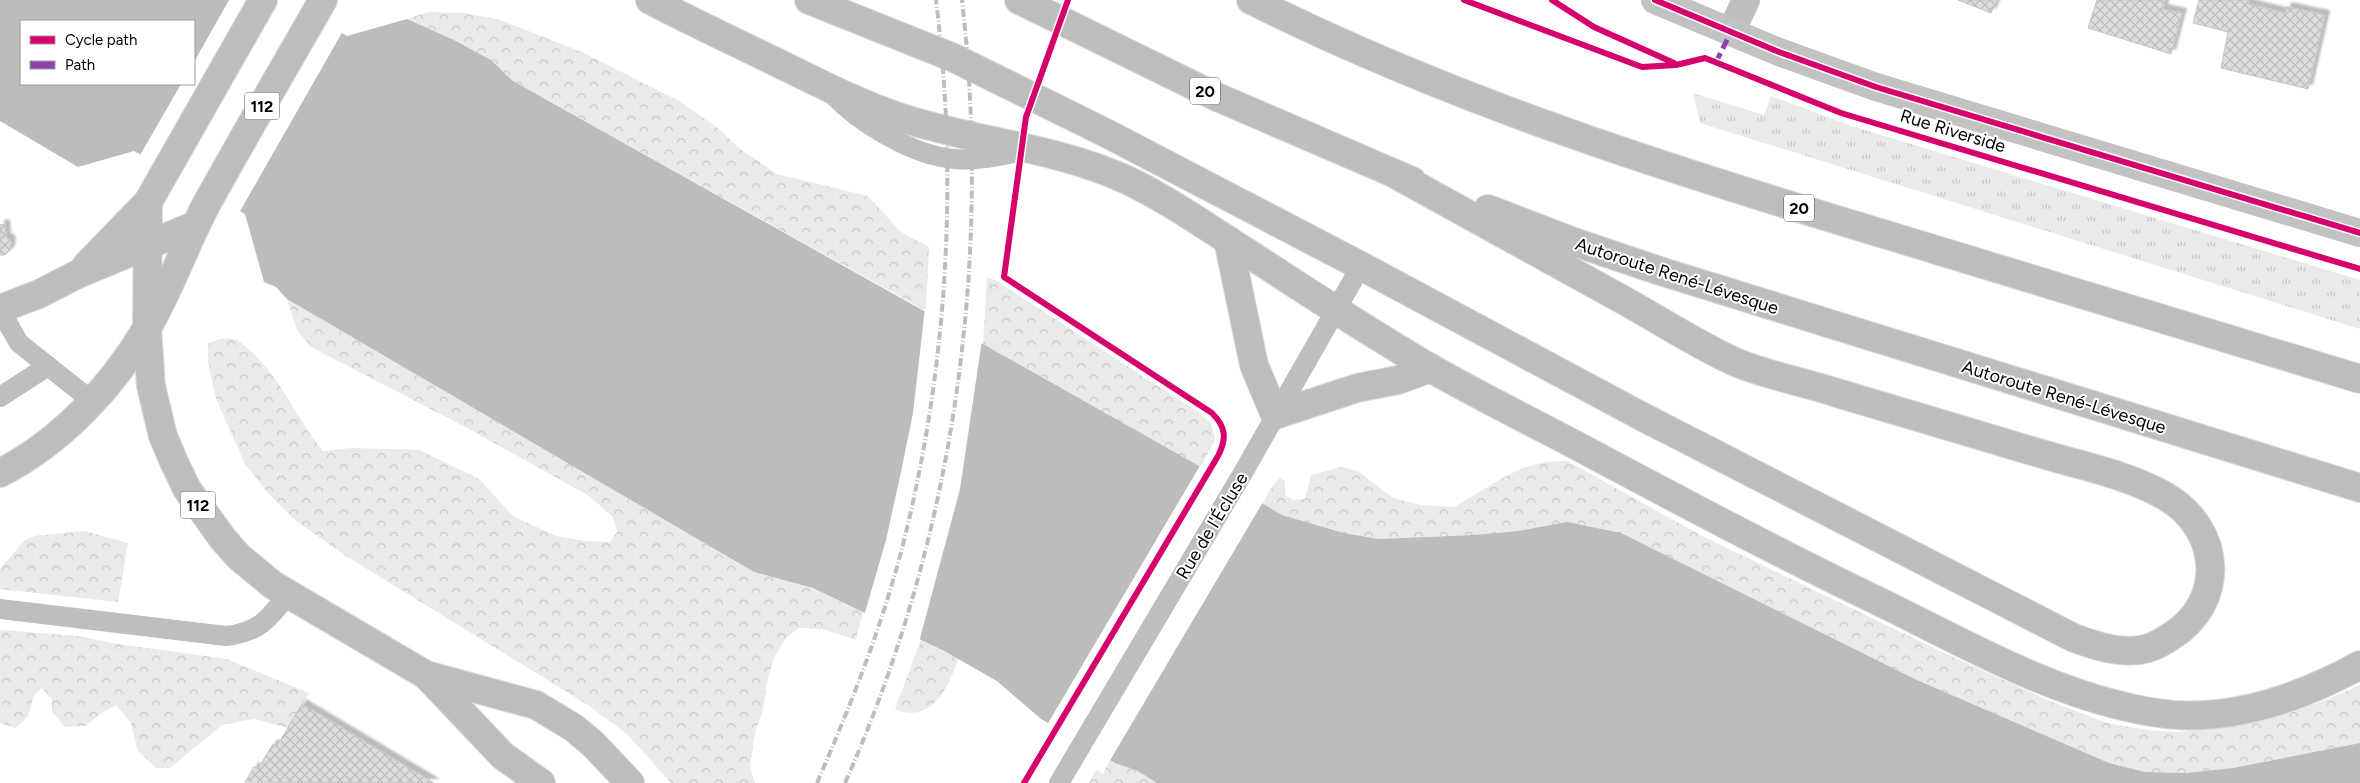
<svg xmlns="http://www.w3.org/2000/svg" width="2360" height="783" font-family="Figtree,sans-serif">
<style>
.grass{fill:url(#grass-tufts)}
.forest{fill:url(#forest-crowns)}
.water{fill:#bcbcbc;fill-rule:evenodd}
.pier{fill:#fff}
.building{fill:url(#building-cross-hatch);stroke:#c5c5c5;filter:url(#shadow)}
.lines{fill:none;stroke-linecap:round;stroke-linejoin:round}
.primary-casing{stroke:#dbdbdb;stroke-width:30}
.highway-casing{stroke:#dbdbdb;stroke-width:30}
.lane{stroke:#bebebe;stroke-width:20}
.street{stroke:#bebebe;stroke-width:28}
.secondary{stroke:#c2c2c2;stroke-width:28}
.primary{stroke:#bdbdbd;stroke-width:28}
.highway{stroke:#bdbdbd;stroke-width:28}
.rail{stroke:#bdbdbd;stroke-width:4;stroke-dasharray:8 2.5 1 2.5;stroke-linecap:butt}
.quiet{stroke:#8e44ad;stroke-width:5;stroke-dasharray:10 5;stroke-linecap:butt}
.cycleway-casing{stroke:#fff;stroke-width:9}
.cycleway{stroke:#d6006c;stroke-width:6}
.labels{text-anchor:middle;dominant-baseline:central;stroke-width:4;stroke-linejoin:round;paint-order:stroke}
.shield{fill:#fff;stroke:#4c4c4c;stroke-width:1}
.shield-label{font-size:16px;font-weight:bold;fill:#000}
.street-label{font-size:18px;fill:#000;stroke:#fff}
</style>
<defs>
<pattern id="grass-tufts" width="24" height="20" patternUnits="userSpaceOnUse" patternTransform="scale(1.25)"><rect width="24" height="20" fill="#eaeaea"/><path d="M3 7l-1-3M5 7V3M7 7l1-3M15 17l-1-3M17 17v-4M19 17l1-3" fill="none" stroke="#c7c7c7"/></pattern>
<pattern id="forest-crowns" width="20" height="18" patternUnits="userSpaceOnUse" patternTransform="scale(1.25)"><rect width="20" height="18" fill="#eaeaea"/><path d="M2 6a3 3 0 1 1 6 0M12 15a3 3 0 1 1 6 0" fill="none" stroke="#c7c7c7"/></pattern>
<pattern id="building-cross-hatch" width="8" height="8" patternUnits="userSpaceOnUse" patternTransform="scale(1.25)"><rect width="8" height="8" fill="#ddd"/><path d="M0 0l8 8M0 8l8-8" fill="none" stroke="#bcbcbc"/></pattern>
<filter id="shadow"><feDropShadow dx="4.5" dy="-4.5" stdDeviation="1" flood-color="#0004"/></filter>
</defs>
<rect width="100%" height="100%" fill="#fff"/>
<path class="grass" d="M1693 93 1764 115 1771 96 1855 127 2360 280V329L1700 123Z"/>
<g class="forest">
<path d="M428 12 463 13 498 19 582 52 679 101 718 128 740 149 777 174 868 196 901 232 929 247 926 311 513 81 491 60 454 40 407 19Z"/>
<path d="M987 277 997 281 1198 412 1211 423 1215 439 1201 467 983 344Z"/>
<path d="M287 299 754 572 813 588 863 612 856 640 822 629 799 628 786 638 774 658 767 683 762 714 755 732 750 767 755 783H671L628 735 588 705 346 556 296 521 268 493 245 464 215 396 208 361V344C216 339 226 336 236 340 241 341 245 347 248 349 281 376 296 419 323 451L352 448 420 450 479 479 513 516 556 536 585 541 610 542 617 532 613 517 589 496 469 429 311 347 297 330Z"/>
<path d="M1567 461 1704 537 1938 650 2050 701 2107 723 2148 730 2177 732 2225 728 2321 702 2360 685V743L2233 768 2186 773 2145 772 2109 763 1917 680 1621 533 1518 531 1473 535 1379 539 1344 533 1282 515 1262 504 1272 487 1280 478 1285 481V495L1293 500 1305 499 1311 475 1341 467 1358 471 1393 498 1421 505 1454 507 1504 477 1523 468 1544 462Z"/>
<path d="M85 531 128 543 118 602 0 589V569L24 541 34 536Z"/>
<path d="M0 630 79 636 112 643 227 659 309 693 288 728 254 719 222 725 170 768H156L137 750 131 723 116 705 100 714 86 726 65 727 52 712V699L42 688 34 695 28 716 16 728 0 723Z"/>
<path d="M921 640 958 659C949 687 931 725 895 709Z"/>
<path d="M1110 760 1136 770 1157 783H1089L1096 770 1103 774Z"/>
</g>
<path class="water" d="M0 0H284L347 36 407 19 454 40 491 60 513 81 983 344 1201 467 1282 515 1344 533 1379 539 1473 535 1518 531 1567 522 1621 533 1917 680 2109 763 2145 772 2186 773 2233 768 2360 743V783H1157L1136 770 1115 763 1041 719 997 681 944 651 813 588 754 572 287 299 276 287 264 282 245 214 134 151 78 167 0 121ZM21 21H194V84H21Z"/>
<g class="pier">
<path d="M229 0H289L343 31 239 213 139 157 181 84H194V62Z"/>
<path d="M925 308 982 340 960 489 919 642 864 616 886 540 901 472 913 413Z"/>
<path d="M1201 464 1263 502 1109 762 1047 725Z"/>
</g>
<g class="building">
<path d="M1958 0H1997L1991 13Z"/>
<path d="M2097 0H2165L2163 9 2182 13 2171 54 2088 28Z"/>
<path d="M2199 0H2249V4L2285 13 2287 7 2325 15 2308 89 2221 68 2228 32 2193 23Z"/>
<path d="M5 224 6 237 11 241 10 250 5 255H0V225Z"/>
<path d="M302 704 434 783 245 782 254 767 258 769 273 744 277 746Z"/>
</g>
<g class="lines">
<g class="primary-casing">
<g id="primary">
<path d="M263 0 148 202 147 327 151 386 163 436 174 462 187 489 223 539 239 557 273 585 426 675 536 705 574 728 593 744 630 783"/>
<path d="M86 266 148 202"/>
<path d="M0 309 39 294 78 274 196 225"/>
<path d="M0 473C61 442 112 387 147 328 170 289 185 245 206 205 244 136 284 68 323 0"/>
<path d="M426 675 503 756 541 783"/>
</g>
</g>
<g class="highway-casing">
<g id="highway">
<path d="M650 0C692 22 735 42 778 63 817 82 857 103 899 117 974 142 1055 147 1127 180 1173 202 1214 232 1257 259 1312 295 1368 331 1425 365 1472 392 1520 416 1568 441 1671 496 1774 551 1880 602 1966 644 2055 696 2151 712 2224 725 2298 699 2360 665"/>
<path d="M809 0 954 58 1106 133 1361 266 1641 416 2074 638C2096 646 2117 653 2140 650 2150 649 2161 643 2170 637 2227 602 2222 529 2165 496 2130 476 2087 467 2049 456 1977 435 1906 413 1834 392 1803 382 1762 374 1733 361 1696 344 1661 321 1625 301 1548 259 1472 216 1395 174"/>
<path d="M1019 0 1217 97 1412 181"/>
<path d="M1251 0C1457 103 1677 172 1897 238 2052 285 2206 332 2360 379"/>
<path d="M1488 209 1574 242 1660 271 2360 488"/>
<path d="M1228 240 1254 365 1275 415 1357 388 1398 380 1431 368"/>
</g>
</g>
<g class="lane">
<path d="M831 93C848 111 864 123 886 135 937 164 970 165 1026 150"/>
<path d="M0 310 19 343 92 401"/>
<path d="M0 397 48 366"/>
<path d="M0 609 226 636C259 632 268 620 288 594"/>
<path d="M1059 783 1244 471 1361 266"/>
</g>
<path class="street" d="M1731 32 1746 0"/>
<path class="secondary" d="M1655 0 1779 52 1876 87 2360 233"/>
<use href="#primary" class="primary"/>
<use href="#highway" class="highway"/>
<g class="rail">
<path d="M817 783C849 709 879 634 900 556 947 376 959 184 936 0"/>
<path d="M845 783C954 538 992 265 962 0"/>
</g>
<path class="quiet" d="M1716 62 1731 32"/>
<g class="cycleway-casing">
<g id="cycleway">
<path d="M1464 0 1642 67 1676 65 1705 58 1841 113 2360 269"/>
<path d="M1552 0 1594 27 1674 63"/>
<path d="M1655 0 1779 52 1876 87 2360 233"/>
<path d="M1024 783 1218 456C1227 438 1226 427 1212 413L1004 277 1026 117 1068 0"/>
</g>
</g>
<use href="#cycleway" class="cycleway"/>
</g>
<g class="labels">
<g class="shield">
<rect x="1190" y="77.5" width="30" height="27" rx="4"/>
<rect x="244.5" y="92.5" width="35" height="27" rx="4"/>
<rect x="1784" y="194.5" width="30" height="27" rx="4"/>
<rect x="180.5" y="491.5" width="35" height="27" rx="4"/>
</g>
<g class="shield-label">
<text x="1205" y="91">20</text>
<text x="262" y="106">112</text>
<text x="1799" y="208">20</text>
<text x="198" y="505">112</text>
</g>
<g class="street-label">
<text transform="translate(1953 131) rotate(17)">Rue Riverside</text>
<text transform="translate(1677 276) rotate(18)">Autoroute René-Lévesque</text>
<text transform="translate(2064 397) rotate(17)">Autoroute René-Lévesque</text>
<text transform="translate(1212 526) rotate(-59)">Rue de l'Écluse</text>
</g>
</g>
<rect x="20" y="20" width="175" height="65" fill="#ffffff" stroke="#999999"/>
<rect x="30" y="36" width="25" height="8" fill="#d6006c" stroke="#999999"/>
<text x="65" y="45" font-size="15" fill="#000000">Cycle path</text>
<rect x="30" y="61" width="25" height="8" fill="#8e44ad" stroke="#999999"/>
<text x="65" y="70" font-size="15" fill="#000000">Path</text>
</svg>
